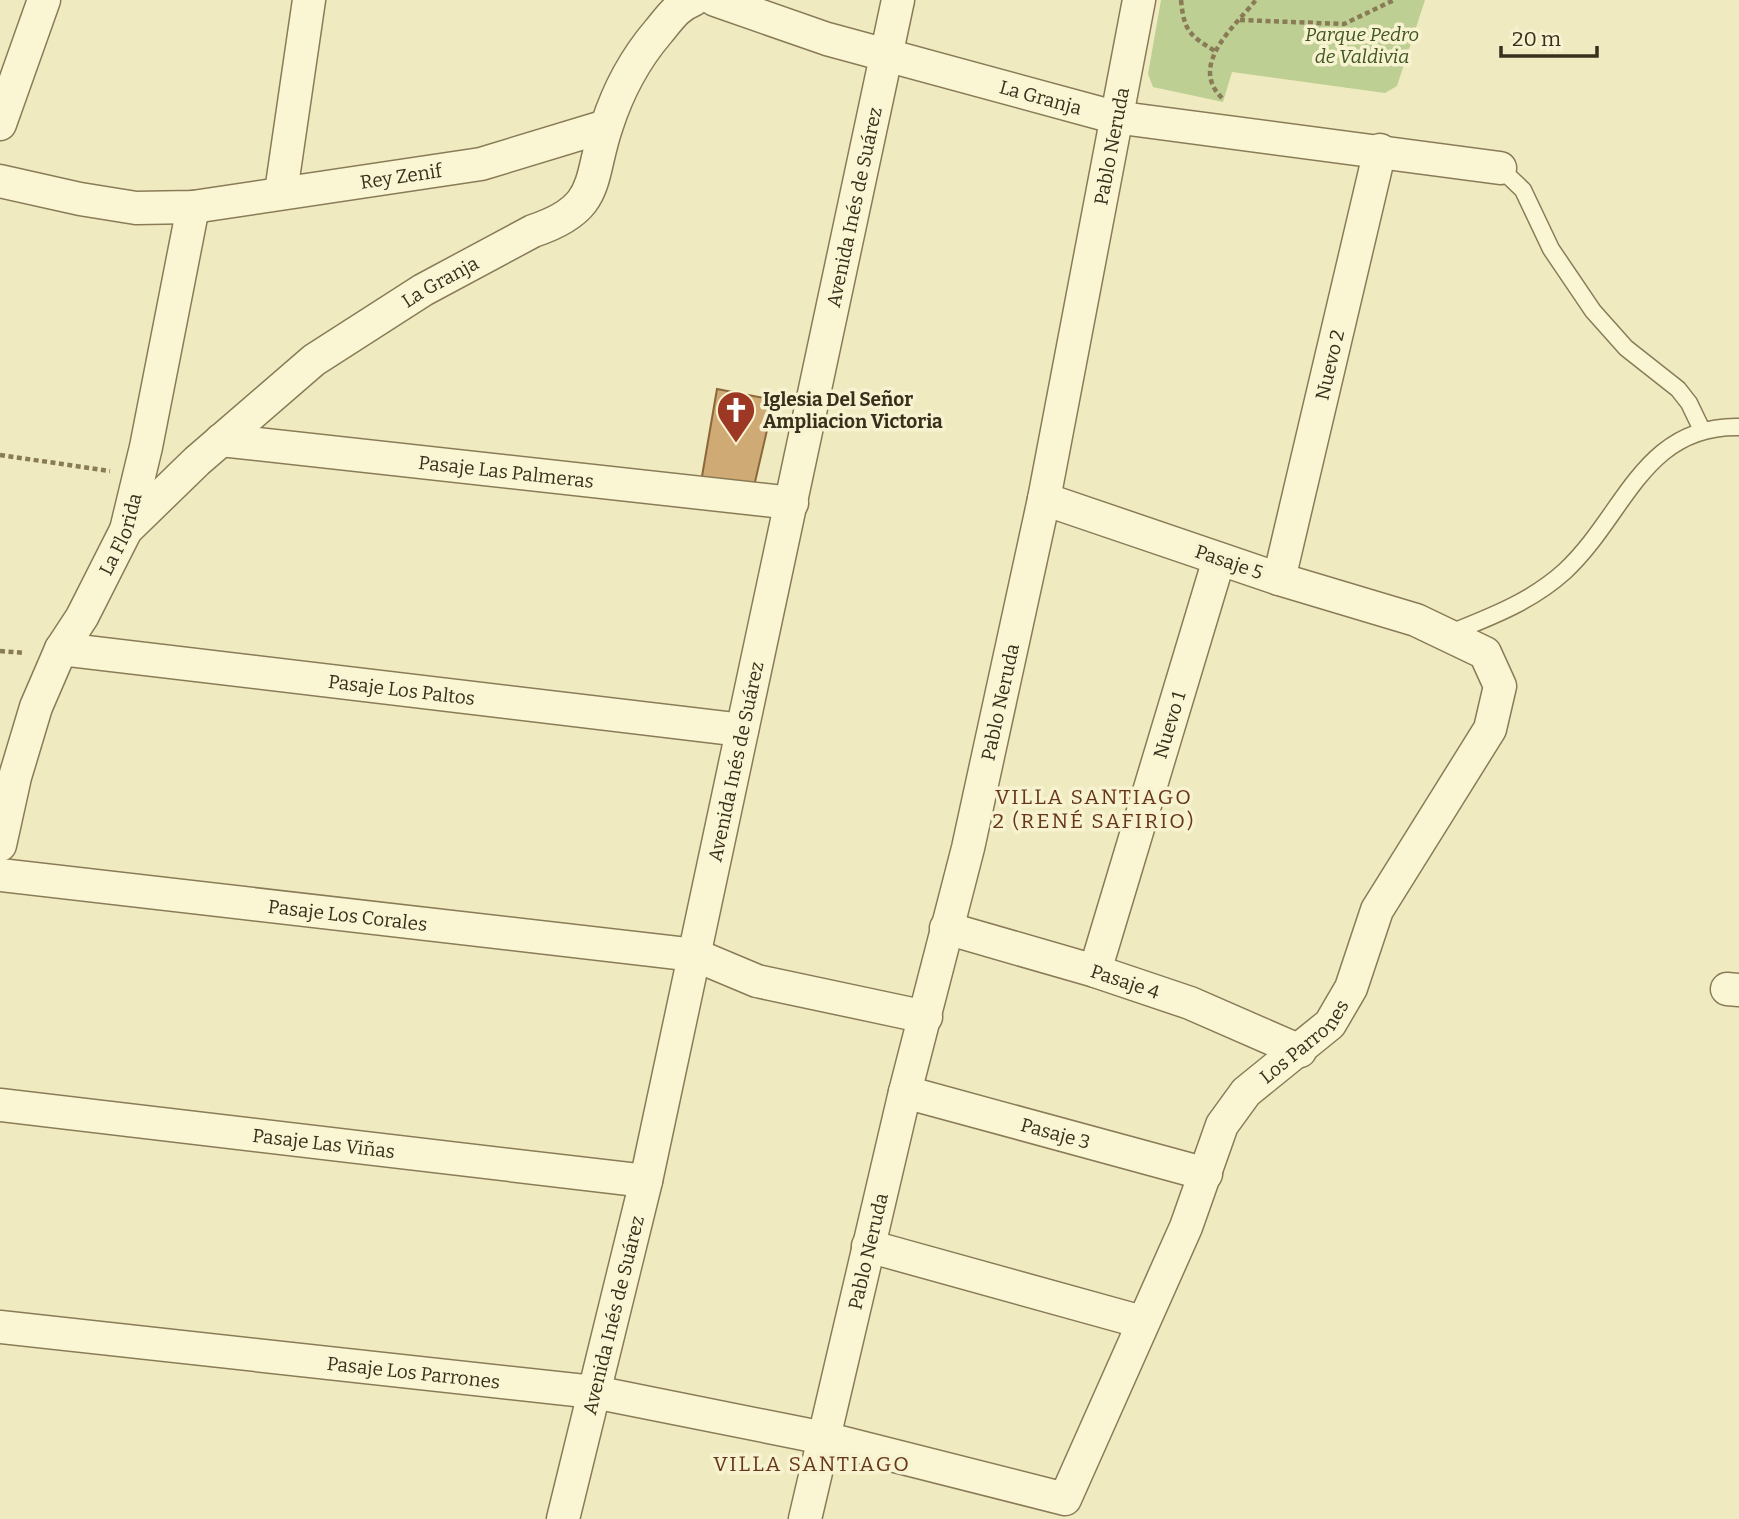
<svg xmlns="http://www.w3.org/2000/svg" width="1739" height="1519" font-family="Bitter,serif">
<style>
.green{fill:#becf93}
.building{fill:#d0aa74;stroke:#8b683c;stroke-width:2}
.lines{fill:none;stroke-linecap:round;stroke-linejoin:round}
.service-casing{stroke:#8a7b57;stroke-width:19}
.minor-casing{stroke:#8a7b57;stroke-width:35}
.path{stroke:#8a7b57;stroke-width:4.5;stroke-dasharray:5 3.5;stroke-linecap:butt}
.service{stroke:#faf6d4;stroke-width:16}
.minor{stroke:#faf6d4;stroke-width:32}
.labels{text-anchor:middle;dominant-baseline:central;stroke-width:7;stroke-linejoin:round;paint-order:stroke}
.park-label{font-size:19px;font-style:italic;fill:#405622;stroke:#f7f3d0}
.street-label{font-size:19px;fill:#392f1c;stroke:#f7f3d0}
.poi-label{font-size:19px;font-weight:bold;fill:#392f1c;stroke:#f7f3d0;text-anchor:start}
.neighbourhood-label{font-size:21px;letter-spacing:2px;fill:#683719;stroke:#f7f3d0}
</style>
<rect width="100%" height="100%" fill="#f0eac0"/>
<path class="green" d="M1161 0H1425L1397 86 1385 93 1232 72 1223 102 1153 87 1148 74Z"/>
<path class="building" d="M717 389 774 400 752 495 700 488Z"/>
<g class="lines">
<g class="service-casing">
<g id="service">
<path d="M1500 168 1523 190 1551 249 1593 311 1626 348 1678 389 1689 403 1702 430"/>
<path d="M1448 634C1490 617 1531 602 1565 571 1625 515 1643 425 1739 427"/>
</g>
</g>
<g class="minor-casing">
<g id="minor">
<path id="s1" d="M715 0 827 39 1114 117 1500 168"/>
<path d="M0 124 44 0"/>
<path id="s2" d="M0 181 80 199 136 208 193 207 481 164 606 126"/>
<path d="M281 192 309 0"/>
<path id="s3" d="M221 440 792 503"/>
<path id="s4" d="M126 530 197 461 314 360 423 290 533 231C602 208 588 180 607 125 618 91 635 59 658 32 669 19 677 6 693 0"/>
<path id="s5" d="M1279 579 1380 150"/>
<path id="s6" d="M61 649 742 730"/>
<path id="s7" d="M0 845 15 777 36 707 61 649 82 617 126 530 146 447 193 207"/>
<path id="s8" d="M0 875 695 955 757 981 926 1017"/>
<path id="s9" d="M946 928 1095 971 1190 1003 1300 1051"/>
<path id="s10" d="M1095 971 1219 559"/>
<path d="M1727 989 1739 990"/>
<path id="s11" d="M905 1092 1206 1174"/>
<path id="s12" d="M0 1105 646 1181"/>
<path d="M868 1246 1142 1322"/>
<path id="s13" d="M0 1327 594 1392 824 1438 1065 1499 1186 1227 1222 1125 1246 1092 1330 1024 1351 988 1377 910 1490 729 1500 686 1485 653 1416 620 1279 579 1044 499"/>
<path id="s14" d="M563 1519 646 1181 898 0"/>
<path id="s15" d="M805 1519 905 1092 968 848 1044 499 1139 0"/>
</g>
</g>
<g class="path">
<path d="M1181 0C1184 31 1189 35 1215 51"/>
<path d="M1240 20 1344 24 1394 0"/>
<path d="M1222 98C1188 65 1235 26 1256 0"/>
<path d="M0 455 110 471"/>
<path d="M0 651 25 653"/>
</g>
<use href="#service" class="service"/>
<use href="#minor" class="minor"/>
</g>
<defs>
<g id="church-pin" transform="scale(2.0125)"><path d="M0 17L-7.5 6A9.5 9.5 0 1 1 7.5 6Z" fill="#9c3824" stroke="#f7f3d0"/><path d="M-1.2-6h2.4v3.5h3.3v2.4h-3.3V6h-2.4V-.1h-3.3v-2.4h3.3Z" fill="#fff"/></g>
</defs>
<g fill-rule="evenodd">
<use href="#church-pin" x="736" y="410"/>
</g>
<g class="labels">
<g class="park-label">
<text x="1362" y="34">Parque Pedro<tspan x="1362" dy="22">de Valdivia</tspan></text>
</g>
<g class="street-label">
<text stroke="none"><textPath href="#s1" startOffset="340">La Granja</textPath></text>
<text stroke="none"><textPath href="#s15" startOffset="1407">Pablo Neruda</textPath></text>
<text stroke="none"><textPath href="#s2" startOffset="406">Rey Zenif</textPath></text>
<text stroke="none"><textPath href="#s14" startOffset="1344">Avenida Inés de Suárez</textPath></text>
<text stroke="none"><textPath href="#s4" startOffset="402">La Granja</textPath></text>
<text stroke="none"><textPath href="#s5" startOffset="220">Nuevo 2</textPath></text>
<text stroke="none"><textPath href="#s3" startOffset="287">Pasaje Las Palmeras</textPath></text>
<text stroke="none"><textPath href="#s7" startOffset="336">La Florida</textPath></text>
<text transform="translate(1229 562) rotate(19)">Pasaje 5</text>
<text stroke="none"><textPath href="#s6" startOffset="343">Pasaje Los Paltos</textPath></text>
<text stroke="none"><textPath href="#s15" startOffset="840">Pablo Neruda</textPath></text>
<text stroke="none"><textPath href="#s10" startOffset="257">Nuevo 1</textPath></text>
<text stroke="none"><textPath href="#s14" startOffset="777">Avenida Inés de Suárez</textPath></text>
<text stroke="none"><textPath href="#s8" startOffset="350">Pasaje Los Corales</textPath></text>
<text stroke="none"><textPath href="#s9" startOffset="187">Pasaje 4</textPath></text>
<text stroke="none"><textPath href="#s13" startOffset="1605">Los Parrones</textPath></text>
<text stroke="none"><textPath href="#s11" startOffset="156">Pasaje 3</textPath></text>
<text stroke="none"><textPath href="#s12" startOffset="326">Pasaje Las Viñas</textPath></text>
<text stroke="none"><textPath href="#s15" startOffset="275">Pablo Neruda</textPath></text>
<text stroke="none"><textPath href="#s14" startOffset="210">Avenida Inés de Suárez</textPath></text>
<text stroke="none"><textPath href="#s13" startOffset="416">Pasaje Los Parrones</textPath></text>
</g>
<g class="poi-label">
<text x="763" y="399">Iglesia Del Señor<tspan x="763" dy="22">Ampliacion Victoria</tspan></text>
</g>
<g class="neighbourhood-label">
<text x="1094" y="797">VILLA SANTIAGO<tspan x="1094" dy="24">2 (RENÉ SAFIRIO)</tspan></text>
<text x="812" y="1464">VILLA SANTIAGO</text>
</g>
</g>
<path d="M1501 46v10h96v-10" fill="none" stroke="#392f1c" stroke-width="3.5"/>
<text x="1512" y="46" font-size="21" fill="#392f1c" stroke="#f7f3d0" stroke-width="5" paint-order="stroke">20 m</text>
</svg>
